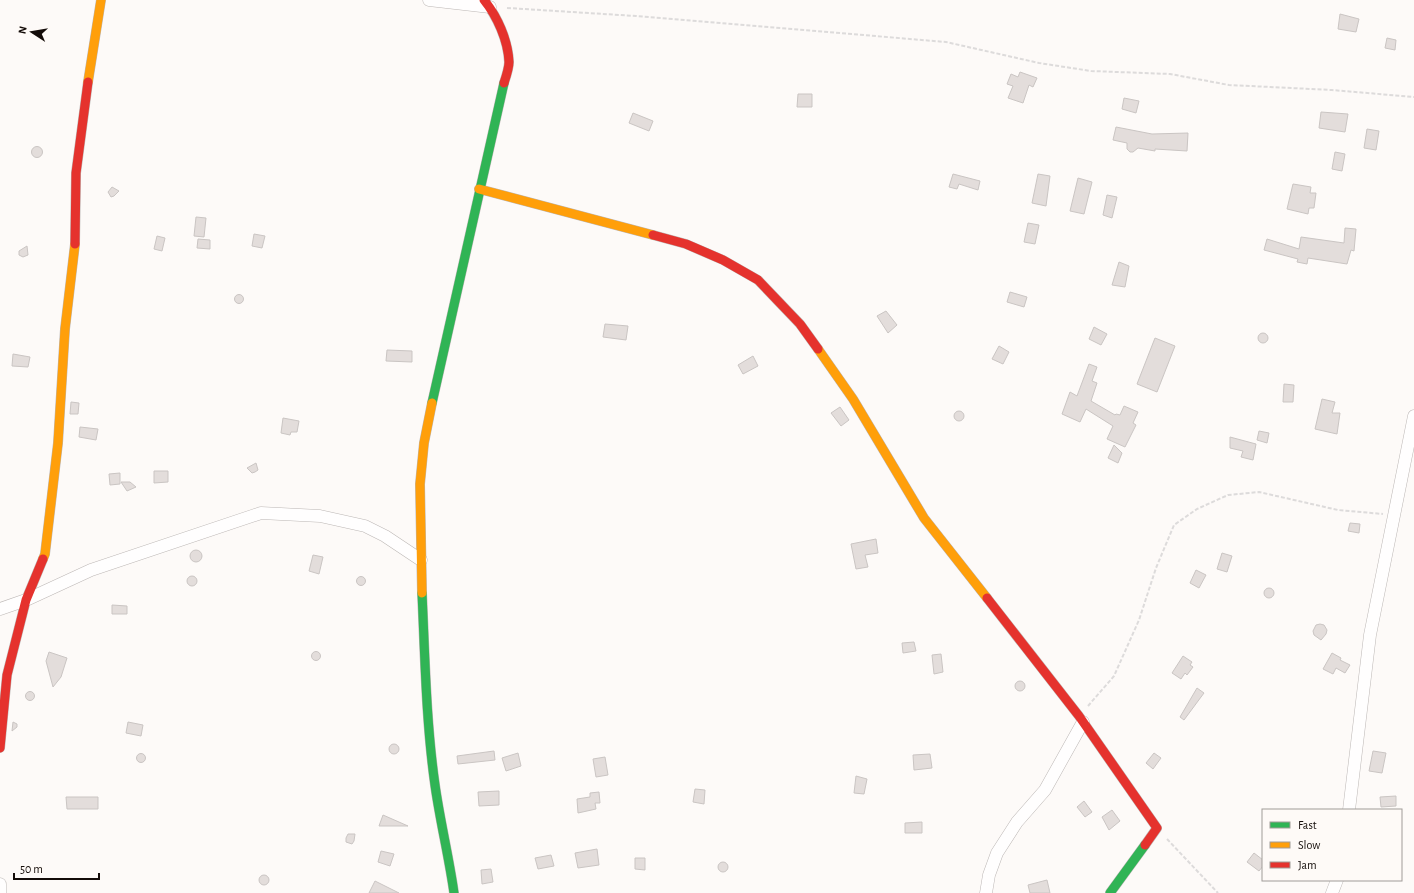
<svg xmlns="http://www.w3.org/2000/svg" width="1414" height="893" font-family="'Alegreya Sans',sans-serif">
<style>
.building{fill:#e3dddb;stroke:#cac5c3}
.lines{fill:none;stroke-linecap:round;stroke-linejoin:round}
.street-casing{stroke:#bcb7b5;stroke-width:13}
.fast-casing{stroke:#bcb7b5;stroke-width:10}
.slow-casing{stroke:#bcb7b5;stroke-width:10}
.jam-casing{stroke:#bcb7b5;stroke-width:10}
.path{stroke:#dddbdb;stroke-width:2;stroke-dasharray:4 2;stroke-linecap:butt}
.street{stroke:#fffefe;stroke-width:12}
.fast{stroke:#30b455;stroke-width:9}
.slow{stroke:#ff9f0a;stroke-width:9}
.jam{stroke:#e5322d;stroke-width:9}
</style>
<rect width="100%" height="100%" fill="#fdfaf8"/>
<g class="building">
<path d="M1340 14 1359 19 1356 32 1338 29Z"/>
<path d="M1387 38 1396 40 1395 50 1385 48Z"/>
<path d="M1020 72 1037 78 1033 87 1029 85 1023 103 1008 98 1013 86 1007 84 1011 74 1018 77Z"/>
<path d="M798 94H812V107H797Z"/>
<path d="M1124 98 1139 101 1136 113 1122 109Z"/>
<path d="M1321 112 1348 114 1345 132 1319 128Z"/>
<path d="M633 113 653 121 649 131 629 123Z"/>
<path d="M1116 127 1152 134 1188 133 1187 151 1155 149V151L1138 148 1133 152H1130L1127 149V143L1113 140Z"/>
<path d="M1367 129 1379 131 1376 150 1364 148Z"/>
<circle cx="37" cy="152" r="5.5"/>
<path d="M1335 152 1345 154 1342 171 1332 169Z"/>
<path d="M953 174 980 181 978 190 959 184 957 189 949 187Z"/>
<path d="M1038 174 1050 176 1046 206 1032 203Z"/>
<path d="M1078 178 1092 182 1084 214 1070 211Z"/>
<path d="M1293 184 1311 187 1310 193H1316L1314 208H1309L1308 214 1287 209Z"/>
<path d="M112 187 119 191 114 196 111 197 108 192Z"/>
<path d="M1107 195 1117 197 1112 218 1103 215Z"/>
<path d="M196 217 206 218 204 237 194 236Z"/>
<path d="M1028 223 1039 225 1035 244 1024 242Z"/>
<path d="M1345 228 1356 229 1354 251 1351 250 1347 264 1308 258 1307 264 1297 262 1298 259 1264 250 1267 239 1299 249 1301 237 1344 243Z"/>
<path d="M254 234 265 236 262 248 252 246Z"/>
<path d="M157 236 165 238 162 251 154 249Z"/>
<path d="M198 239 210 240V249L197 248Z"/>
<path d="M27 246 28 255 23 257 19 255V251Z"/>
<path d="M1119 262 1129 266 1125 287 1112 285Z"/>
<path d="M1010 292 1027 297 1024 307 1007 302Z"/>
<circle cx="239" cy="299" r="4.5"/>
<path d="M886 311 897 325 888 333 877 316Z"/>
<path d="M605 324 628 326 626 340 603 337Z"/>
<path d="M1094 327 1107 334 1101 345 1089 339Z"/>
<circle cx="1263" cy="338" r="5"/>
<path d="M1155 338 1175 346 1157 392 1137 384Z"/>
<path d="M999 346 1009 352 1003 364 992 359Z"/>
<path d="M387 350 412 351V362L386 361Z"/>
<path d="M13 354 30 357 28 367 12 366Z"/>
<path d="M753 356 758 366 743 374 738 365Z"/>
<path d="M1089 364 1097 367 1092 381 1097 383 1091 401 1115 415 1116 414 1120 415 1124 406 1138 412 1133 423 1136 425 1125 447 1107 439 1113 426 1086 409 1080 422 1062 414 1070 392 1077 396Z"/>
<path d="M1284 384 1294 385 1293 402H1283Z"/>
<path d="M1322 399 1335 402 1332 413H1340L1337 434 1315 429Z"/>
<path d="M71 402 79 403 78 414H70Z"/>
<path d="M840 407 849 420 841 426 831 413Z"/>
<circle cx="959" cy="416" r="5"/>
<path d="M283 418 299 421 297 432H291L290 435 281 433Z"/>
<path d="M80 427 98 429 96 440 79 437Z"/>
<path d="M1259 431 1269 433 1267 443 1257 440Z"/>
<path d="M1230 437 1256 444 1253 460 1241 457 1243 451 1230 448Z"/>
<path d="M1114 445 1122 453 1118 463 1108 458Z"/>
<path d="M256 463 258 470 255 472 252 473 247 468Z"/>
<path d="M154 471H168V482L154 483Z"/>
<path d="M120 473V484L110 485 109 474Z"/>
<path d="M121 482H130L136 487 127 491Z"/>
<path d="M1350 523 1360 524 1359 533 1348 531Z"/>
<path d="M876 539 878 553 865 555 868 567 856 569 851 544Z"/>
<circle cx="196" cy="556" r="6"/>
<path d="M1222 553 1232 556 1227 572 1217 569Z"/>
<path d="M313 555 323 557 319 574 309 571Z"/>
<path d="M1196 570 1206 575 1199 588 1190 583Z"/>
<circle cx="192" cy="581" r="5"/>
<circle cx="361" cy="581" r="4.5"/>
<circle cx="1269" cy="593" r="5"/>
<path d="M112 605 127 606V614H112Z"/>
<path d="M1320 624 1324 625 1327 630 1326 634 1321 640 1314 635 1313 631 1316 625Z"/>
<path d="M914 642 916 651 903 653 902 643Z"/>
<circle cx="316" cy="656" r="4.5"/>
<path d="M49 652 67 658 61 677 53 687 46 661Z"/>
<path d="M1332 653 1341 658 1340 660 1350 665 1345 673 1336 668 1333 674 1323 669Z"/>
<path d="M941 654 943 672 934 674 932 655Z"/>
<path d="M1183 656 1192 662 1190 665 1193 667 1187 675 1185 673 1181 679 1172 673Z"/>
<circle cx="1020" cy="686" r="5"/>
<path d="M1197 688 1204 693 1184 720 1180 717Z"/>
<circle cx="30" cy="696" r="4.5"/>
<path d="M13 722 17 724V727L12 731Z"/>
<path d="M128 722 143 725 141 736 126 733Z"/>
<circle cx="394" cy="749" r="5"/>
<path d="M494 751 495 760 458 764 457 756Z"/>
<path d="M1373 751 1386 753 1382 773 1369 771Z"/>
<path d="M518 753 521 766 506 771 502 758Z"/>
<path d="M1154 753 1161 758 1153 769 1146 763Z"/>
<circle cx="141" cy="758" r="4.5"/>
<path d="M930 754 932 768 914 770 913 755Z"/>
<path d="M605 757 608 775 596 777 593 759Z"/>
<path d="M856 776 867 779 864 794 854 793Z"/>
<path d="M695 789 705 790 704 804 693 802Z"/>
<path d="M499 791V805L479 806 478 792Z"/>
<path d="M599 792 600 803H595L596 809 578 813 577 799 590 797V793Z"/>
<path d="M1396 796V806L1381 807 1380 797Z"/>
<path d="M66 797H98V809H67Z"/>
<path d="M1084 801 1092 812 1085 817 1077 807Z"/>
<path d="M1112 810 1120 821 1109 830 1102 817Z"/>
<path d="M383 815 408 826H379Z"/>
<path d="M922 822V833H905V823Z"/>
<path d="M348 834H355L354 841 352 844 346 842V838Z"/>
<path d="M597 849 599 865 578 868 575 853Z"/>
<path d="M381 851 394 854 390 866 378 862Z"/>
<path d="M1254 853 1263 860V866L1259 871 1247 862Z"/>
<path d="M551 855 554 866 538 869 535 858Z"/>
<path d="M635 858H645V870L635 869Z"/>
<circle cx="723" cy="867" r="5"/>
<path d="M491 869 493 882 482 884 481 870Z"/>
<circle cx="264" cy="880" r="5"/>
<path d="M1047 880 1050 893H1030L1028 885Z"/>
<path d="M375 881 399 893H369Z"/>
</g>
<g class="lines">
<g class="street-casing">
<g id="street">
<path d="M429 0 490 7"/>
<path d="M0 609 26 600 91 570 261 513 320 516 365 526 385 536 421 560"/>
<path d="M1349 810 1370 635 1414 416"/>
<path d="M0 884V893"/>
<path d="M986 893 989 875 997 853 1017 822 1045 790 1083 722"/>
<path d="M1332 893 1337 880"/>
</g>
</g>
<g class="fast-casing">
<g id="fast">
<path d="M432 403 504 83"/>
<path d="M422 593C425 657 426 722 435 785 440 821 449 857 454 893"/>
<path d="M1110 893 1145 845"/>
</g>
</g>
<g class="slow-casing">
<g id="slow">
<path d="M88 82 101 0"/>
<path d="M479 189 653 235"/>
<path d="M818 349 853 399 924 518 987 598"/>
<path d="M43 559 45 554 58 443 65 329 75 244"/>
<path d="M422 593 420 484 424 443 432 403"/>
</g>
</g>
<g class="jam-casing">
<g id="jam">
<path d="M484 0C497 16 508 40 509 62 509 68 506 77 504 83"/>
<path d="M653 235 686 244 723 260 758 280 800 324 818 349"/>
<path d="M75 244 76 173 88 82"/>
<path d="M987 598 1079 716 1157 828 1145 845"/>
<path d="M0 748 7 675 26 600 43 559"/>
</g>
</g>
<g class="path">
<path d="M507 8 636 16 946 42 1039 63 1091 71 1170 74 1229 85 1332 90 1414 97"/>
<path d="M1088 706 1114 676 1139 620 1156 568 1174 525 1197 509 1228 495 1259 492 1338 510 1383 514"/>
<path d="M1167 839 1218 893"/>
</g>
<use href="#street" class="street"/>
<use href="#fast" class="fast"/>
<use href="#slow" class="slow"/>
<use href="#jam" class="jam"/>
</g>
<rect x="1262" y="809" width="140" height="72" fill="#fefaf7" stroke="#a09b98"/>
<rect x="1270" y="822" width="20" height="6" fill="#30b455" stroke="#a09b98"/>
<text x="1298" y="829" font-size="12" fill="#130c09">Fast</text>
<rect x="1270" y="842" width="20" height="6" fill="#ff9f0a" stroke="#a09b98"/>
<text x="1298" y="849" font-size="12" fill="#130c09">Slow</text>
<rect x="1270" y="862" width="20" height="6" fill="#e5322d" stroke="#a09b98"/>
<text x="1298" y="869" font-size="12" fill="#130c09">Jam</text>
<g transform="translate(32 32) rotate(282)" stroke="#fefaf7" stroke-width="3" paint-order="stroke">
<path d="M0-3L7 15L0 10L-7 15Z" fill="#130c09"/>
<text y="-6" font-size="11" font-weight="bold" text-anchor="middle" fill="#130c09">N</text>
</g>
<path d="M14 873v6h85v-6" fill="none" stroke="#130c09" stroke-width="2"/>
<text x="20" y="873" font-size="12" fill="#130c09" stroke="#fefaf7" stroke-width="3" paint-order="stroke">50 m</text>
</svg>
